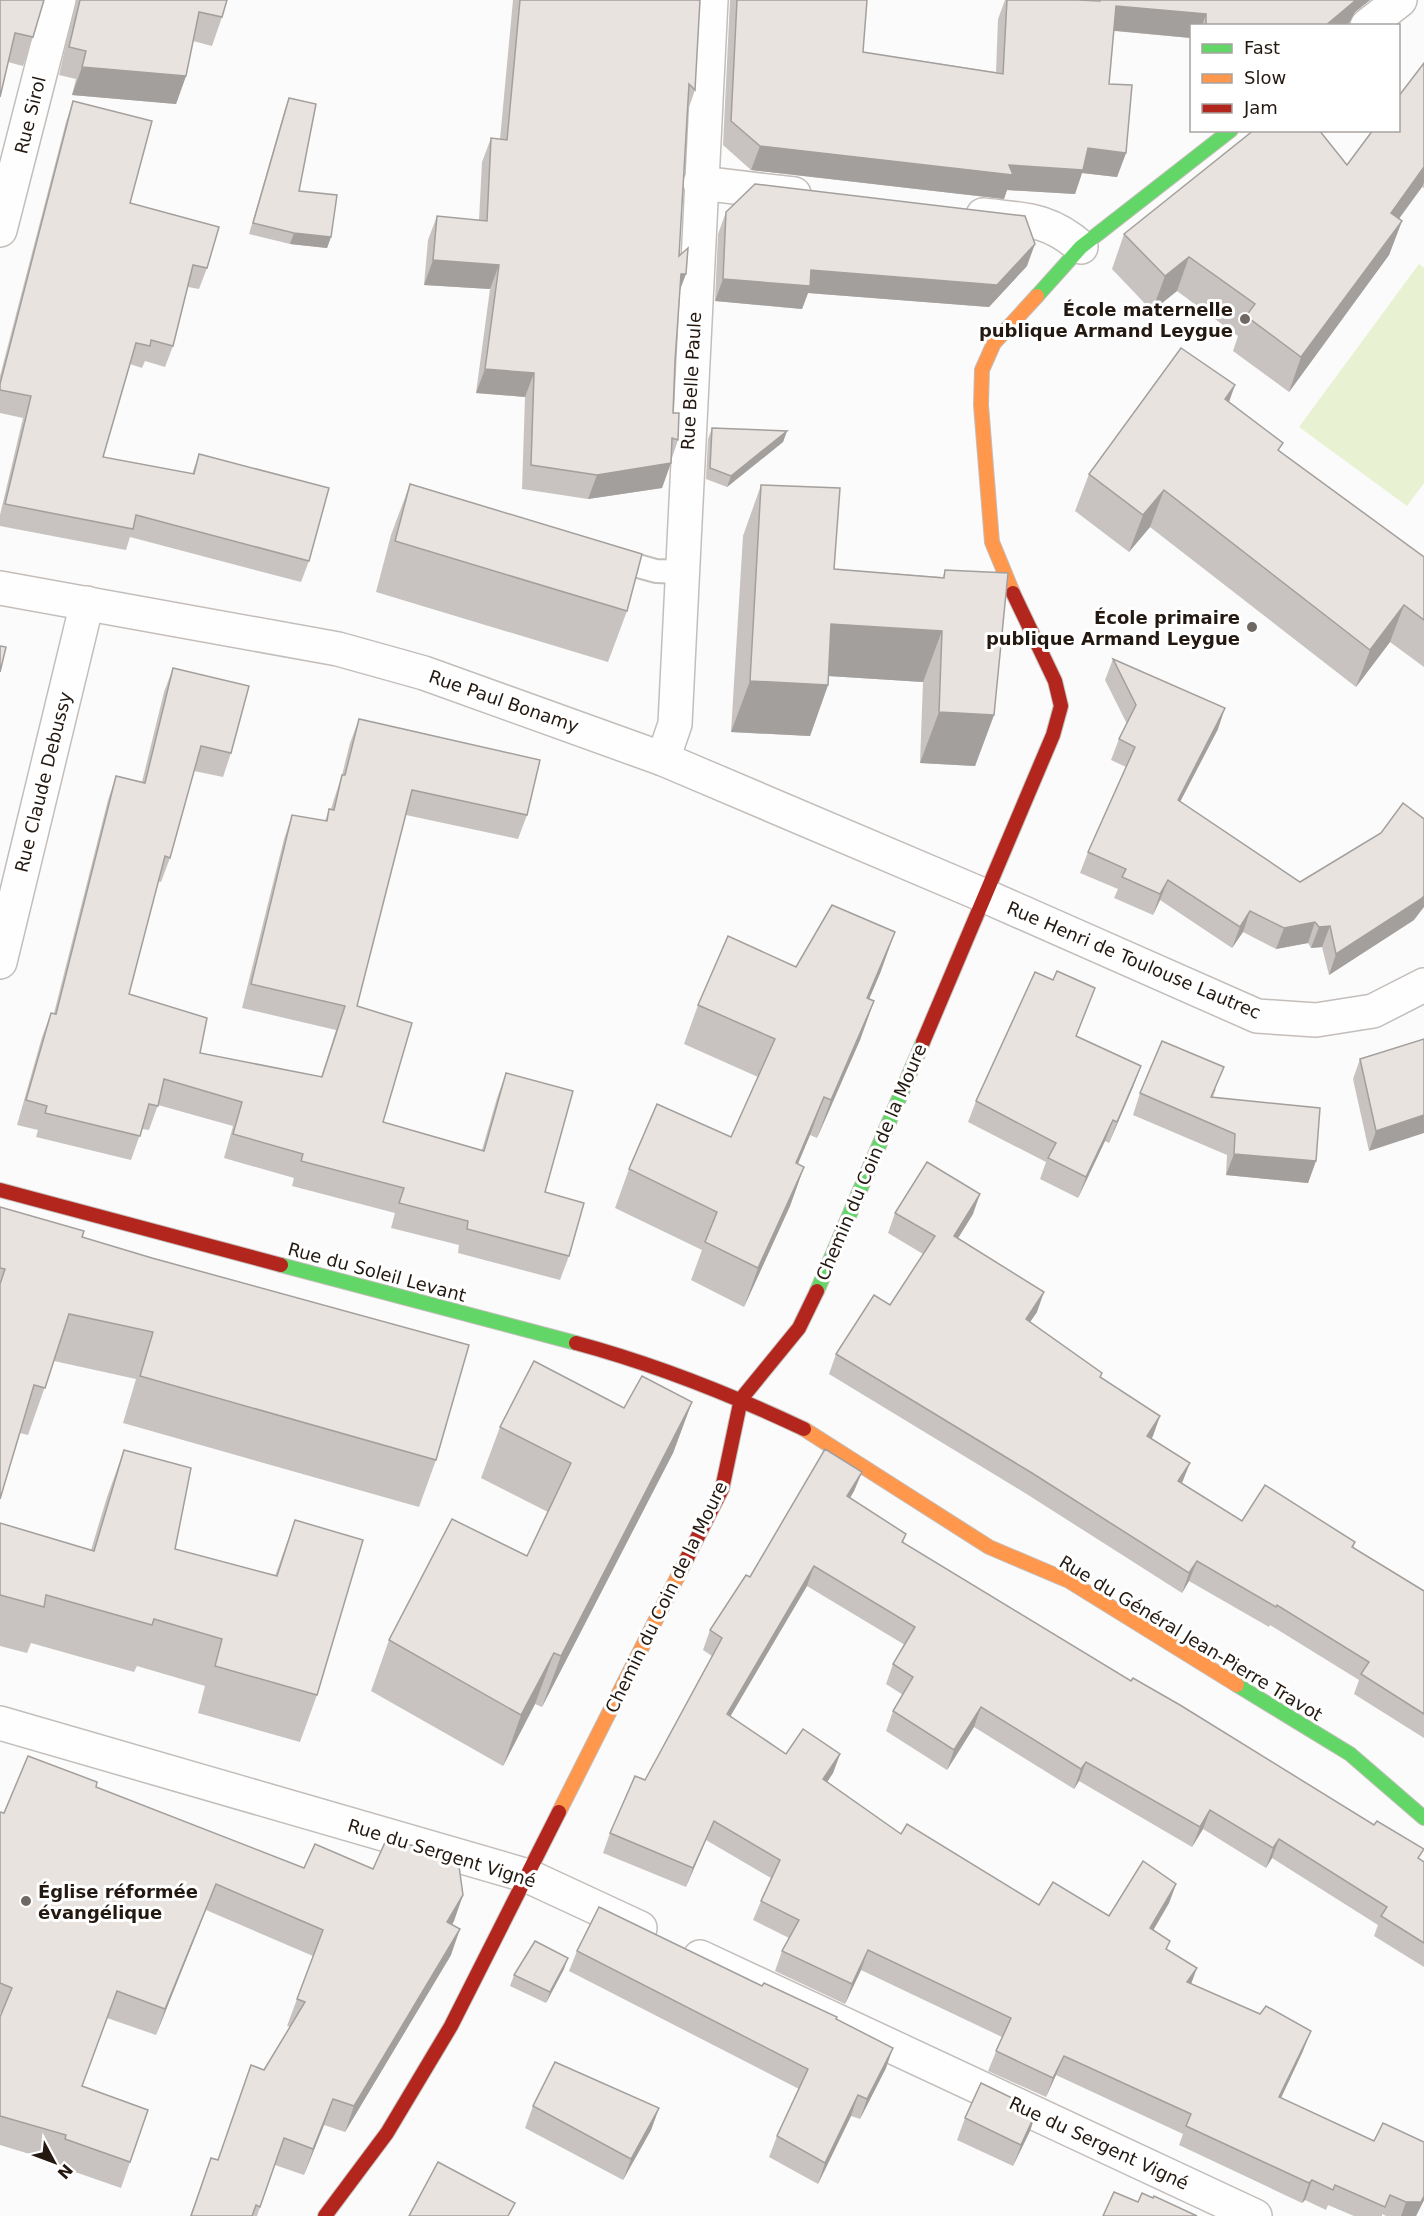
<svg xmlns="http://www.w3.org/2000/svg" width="1424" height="2216" font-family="'DejaVu Sans',sans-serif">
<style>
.green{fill:#e8f2d2}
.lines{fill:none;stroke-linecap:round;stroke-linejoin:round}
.lane-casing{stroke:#c4bebb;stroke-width:26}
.street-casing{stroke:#c4bebb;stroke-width:36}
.fast-casing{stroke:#c4bebb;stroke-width:16}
.slow-casing{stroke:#c4bebb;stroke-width:16}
.jam-casing{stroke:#c4bebb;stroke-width:16}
.lane{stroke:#fefefe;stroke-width:22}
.street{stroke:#fefefe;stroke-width:33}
.fast{stroke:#63d668;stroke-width:14}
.slow{stroke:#ff974d;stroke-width:14}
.jam{stroke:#b3261e;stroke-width:14}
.wall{fill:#c8c3c0}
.shaded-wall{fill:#a39f9c}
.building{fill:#e9e3df;stroke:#a39f9c;stroke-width:1.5}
.poi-dot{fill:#6f6863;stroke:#fff;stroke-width:2}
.labels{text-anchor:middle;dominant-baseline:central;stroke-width:6;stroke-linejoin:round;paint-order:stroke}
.street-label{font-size:18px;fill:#241911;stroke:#fff}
.poi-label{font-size:18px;font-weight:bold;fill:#241911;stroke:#fff;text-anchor:end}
</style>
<rect width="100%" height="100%" fill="#fbfbfb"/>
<path class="green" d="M1419 264 1424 268V483L1407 506 1299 427Z"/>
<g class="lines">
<g class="lane-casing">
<path id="lane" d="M609 558 656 571 682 572"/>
</g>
<g class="street-casing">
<g id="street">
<path d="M1367 26 1400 0"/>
<path d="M700 183 794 194"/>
<path d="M983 215C1024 220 1048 218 1081 247"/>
<path d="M0 230 59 0"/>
<path d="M0 588 338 649 424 673 663 759 983 895 1257 1016 1316 1020 1373 1011 1424 985"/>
<path d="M663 759 675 724 711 0"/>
<path d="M0 962 87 603"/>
<path d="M0 1723 528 1876 640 1928"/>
<path d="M700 1957 1255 2216"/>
</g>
</g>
<g class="fast-casing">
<g id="fast">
<path d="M1037 296 1081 247 1231 130"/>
<path d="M281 1265 576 1343"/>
<path d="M817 1291 923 1042"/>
<path d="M1237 1685 1350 1754 1424 1818"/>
</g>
</g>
<g class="slow-casing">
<g id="slow">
<path d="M1013 593 992 542 981 405 982 370 994 343 1037 296"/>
<path d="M804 1429 989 1547 1069 1581 1237 1685"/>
<path d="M559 1812 687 1558"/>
</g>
</g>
<g class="jam-casing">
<g id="jam">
<path d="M923 1042 1053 735 1061 706 1055 681 1013 593"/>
<path d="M0 1190 281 1265"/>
<path d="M576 1343C654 1364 730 1394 804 1429"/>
<path d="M687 1558 722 1489 741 1399 799 1328 817 1291"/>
<path d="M325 2216 387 2133 451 2026 559 1812"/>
</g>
</g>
<use href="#lane" class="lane"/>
<use href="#street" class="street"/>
<use href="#fast" class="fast"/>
<use href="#slow" class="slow"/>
<use href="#jam" class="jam"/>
</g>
<g class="wall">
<path d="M0 0 33 37 23 66 8 62Z"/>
<path d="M76 0H227L222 17 212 46 193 41 186 76 176 104 72 95 76 79 59 75Z"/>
<path d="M513 0H700L695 90 687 113 679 256 680 291 675 361 673 413 678 440 662 488 588 499 522 489 525 397 476 393 490 289 424 285 428 240 437 216 479 220 482 162 491 138 500 139Z"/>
<path d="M730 0H867L863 52 996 72 998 19 1005 0H1078L1093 1V0H1370L1355 12 1349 23 1346 26H1191V38L1114 31 1109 84 1126 153 1117 177 1082 173 1075 194 1007 190 1004 199 751 170 723 145Z"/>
<path d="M1424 63V188L1422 187 1399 219 1402 221 1389 255 1289 392 1233 351 1238 336 1177 291 1152 311 1112 269 1124 234 1347 165Z"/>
<path d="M289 98 299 191 331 237 327 248 290 244 249 234 285 109Z"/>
<path d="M73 101 130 203 207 268 199 289 188 287 173 346 165 367 145 361 142 368 130 364 103 457 192 474 199 454 309 561 301 582 130 537 126 550 0 526V515L23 418 0 413V376L66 122Z"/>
<path d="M726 212 1027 266 989 307 808 293 802 309 715 301 718 234Z"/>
<path d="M1229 402 1280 452 1424 557V667L1390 642 1356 687 1150 527 1129 552 1075 511 1089 474Z"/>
<path d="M712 428 787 431 783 442 727 487 706 479 708 439Z"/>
<path d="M410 484 627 611 608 662 376 592 391 535Z"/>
<path d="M761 485 834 569 943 577 945 570 994 715 975 766 920 763 923 682 829 676 828 685 810 736 731 732 743 536Z"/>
<path d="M1113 659 1218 729 1180 802 1300 882 1414 920 1329 975 1322 947 1311 948 1308 943 1276 949 1243 932 1232 948 1160 900 1153 915 1114 898 1118 889 1080 873 1088 852 1126 767 1111 760 1119 739 1127 724 1105 680Z"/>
<path d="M173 668 231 753 223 777 194 771 170 858 161 882 158 881 129 994 200 1053 321 1077 336 1030 242 1008 284 839 292 815 325 821 329 809H331L334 799 342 775 350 743 359 719 527 815 518 839 406 815 357 1006 383 1122 482 1150 497 1098 506 1073 545 1192 569 1256 560 1280 458 1253 459 1245 391 1228 395 1213 292 1186 294 1178 224 1158 233 1126 158 1105 149 1130 142 1129 131 1160 36 1137 38 1130 17 1125 42 1037 51 1013H54L108 800 116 776 142 782 164 692Z"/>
<path d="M796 967 881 971 869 999 874 1001 860 1040 817 1138 810 1135 798 1164 804 1167 790 1206 744 1307 691 1280 702 1250 615 1208 629 1169 731 1137 758 1077 684 1044 698 1005Z"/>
<path d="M1087 1009 1076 1036 1141 1066 1133 1087 1109 1143 1105 1141 1078 1198 1040 1179 1046 1162 968 1122 976 1101Z"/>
<path d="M1424 1039 1369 1151 1353 1079 1360 1059Z"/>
<path d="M1216 1089 1213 1097 1316 1161 1308 1183 1226 1175 1227 1155 1133 1115 1140 1093Z"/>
<path d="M0 1207 82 1237 436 1460 419 1507 123 1423 136 1379 54 1361 28 1435 20 1433 0 1499Z"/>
<path d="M895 1213 973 1214 958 1238 1037 1312 1030 1322 1100 1377 1153 1436 1151 1439 1182 1484 1242 1521 1355 1542 1353 1548 1424 1591V1738L1354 1694 1359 1680 1270 1625 1269 1627 1189 1581 1182 1593 1025 1493 829 1374 836 1354 890 1305 923 1254 888 1233Z"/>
<path d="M692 1402 673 1453 542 1707 535 1704 503 1766 371 1691 389 1640 527 1556 548 1512 481 1478 500 1427 624 1408Z"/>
<path d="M124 1450 175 1549 275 1576 295 1520 317 1695 300 1742 198 1713 205 1686 137 1666 134 1672 31 1643 27 1653 0 1646V1523L91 1550 107 1497Z"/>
<path d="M862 1472 854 1491 850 1498 906 1534 903 1543 1424 1862V1967L1374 1936 1378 1925 1272 1858 1266 1868 1203 1829 1192 1847 1079 1781 1074 1789 974 1727 947 1770 886 1731 893 1711 903 1695 886 1684 893 1664 905 1645 807 1586 730 1716 786 1754H840L833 1773 827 1782 901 1834 1039 1905 1109 1916 1176 1884 1169 1903 1153 1930 1191 1984 1303 2051 1281 2098 1424 2200 1416 2216H1386L1382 2214V2216H1354L1328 2205 1326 2210 1305 2200 1302 2203 1179 2145 1183 2134 1056 2075 1046 2097 988 2071 1002 2037 861 1970 845 2004 775 1971 782 1951 789 1938 753 1920 761 1901 771 1878 706 1840 686 1887 603 1853 610 1833 645 1780 712 1656 703 1650 710 1630 750 1577Z"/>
<path d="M96 1787 304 1868 373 1869 463 1895 452 1925 451 1955 345 2132 324 2125 304 2175 275 2165 257 2216H190L211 2158 218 2160 251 2065 264 2070 291 2027 287 2026 313 1956 206 1910 156 2035 107 2018 82 2086 130 2162 121 2188 55 2165 56 2162 0 2145V2017L1 2013H0V1812L4 1813Z"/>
<path d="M577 1951 762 1986 836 2020 886 2068 860 2119 851 2116 818 2184 769 2157 777 2136 799 2089 569 1971Z"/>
<path d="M564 1969 546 2003 510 1986 514 1975Z"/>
<path d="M533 2106 659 2108 651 2130 623 2180 525 2128Z"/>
<path d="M1037 2110 1030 2131 1013 2166 957 2140 965 2118Z"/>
</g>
<g class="shaded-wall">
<path d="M1356 0H1370L1355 12 1349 23 1346 26H1325Z"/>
<path d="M1116 6 1206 14 1202 26H1191V38L1107 30Z"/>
<path d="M82 67 186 76 176 104 72 95Z"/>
<path d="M760 146 1088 148 1126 153 1117 177 1082 173 1075 194 1007 190 1004 199 751 170Z"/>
<path d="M1424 167V182L1422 187 1378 247 1391 213Z"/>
<path d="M1402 221 1389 255 1289 392 1301 357Z"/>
<path d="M294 233 331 237 327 248 290 244Z"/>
<path d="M1035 244 1027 266 989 307 808 293 802 309 715 301 723 279 811 270Z"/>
<path d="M1189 257 1177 291 1152 311 1165 276Z"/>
<path d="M433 260 499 265 490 289 424 285Z"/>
<path d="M681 274H686L677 298Z"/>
<path d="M485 369 534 373 525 397 476 393Z"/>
<path d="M1235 385 1222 422 1225 399Z"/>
<path d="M787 431 783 442 727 487 731 476Z"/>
<path d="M671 463 662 488 588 499 597 475Z"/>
<path d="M1164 490 1150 527 1129 552 1143 515Z"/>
<path d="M1404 605 1390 642 1356 687 1370 650Z"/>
<path d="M831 624 942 631 923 682 812 675Z"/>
<path d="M750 681 828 685 810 736 731 732Z"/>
<path d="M1225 708 1218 729 1170 821 1178 800Z"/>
<path d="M939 712 994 715 975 766 920 763Z"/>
<path d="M1168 880 1160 900 1153 915 1160 894Z"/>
<path d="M1424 896V907L1414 920 1329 975 1336 954Z"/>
<path d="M1250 911 1243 932 1232 948 1240 927Z"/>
<path d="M1315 922 1308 943 1276 949 1284 928Z"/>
<path d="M1330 926 1322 947 1311 948 1319 927Z"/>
<path d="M895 932 881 971 853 1037 867 998Z"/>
<path d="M874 1001 860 1040 817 1138 831 1100Z"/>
<path d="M1141 1066 1133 1087 1109 1143 1117 1122Z"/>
<path d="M824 1097 810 1135 782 1201 796 1163Z"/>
<path d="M1424 1115V1133L1369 1151 1376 1131Z"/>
<path d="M1113 1120 1105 1141 1078 1198 1086 1177Z"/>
<path d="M1234 1154 1316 1161 1308 1183 1226 1175Z"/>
<path d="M804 1167 790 1206 744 1307 758 1268Z"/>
<path d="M980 1194 973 1214 947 1256 954 1236Z"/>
<path d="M1044 1292 1037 1312 1018 1339 1026 1319Z"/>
<path d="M692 1402 673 1453 542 1707 561 1656Z"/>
<path d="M1160 1416 1153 1436 1140 1456 1147 1436Z"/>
<path d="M1190 1463 1182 1483 1178 1481Z"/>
<path d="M862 1472 854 1491 840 1515 847 1496Z"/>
<path d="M1197 1561 1189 1581 1182 1593 1189 1573Z"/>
<path d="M814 1566 807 1586 720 1734 727 1714Z"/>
<path d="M554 1653 535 1704 503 1766 521 1715Z"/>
<path d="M981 1707 974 1727 947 1770 954 1750Z"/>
<path d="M840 1754 833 1773 816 1799 823 1779Z"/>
<path d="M1086 1762 1079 1781 1074 1789 1081 1769Z"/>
<path d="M1210 1810 1203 1829 1192 1847 1200 1827Z"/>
<path d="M714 1821 706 1840 686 1887 693 1868Z"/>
<path d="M1279 1839 1272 1858 1266 1868 1273 1848Z"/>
<path d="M216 1884 206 1910 156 2035 165 2009Z"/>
<path d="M1176 1884 1169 1903 1143 1948 1150 1928Z"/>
<path d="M463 1895 454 1921 438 1949 447 1922Z"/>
<path d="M460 1929 451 1955 345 2132 354 2106Z"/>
<path d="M868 1950 861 1970 845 2004 852 1984Z"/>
<path d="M568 1958 564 1969 546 2003 550 1992Z"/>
<path d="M1197 1968 1190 1987 1187 1982Z"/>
<path d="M1311 2031 1303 2051 1272 2117 1279 2097Z"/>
<path d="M893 2048 886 2068 860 2119 867 2099Z"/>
<path d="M1064 2056 1056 2075 1046 2097 1053 2078Z"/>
<path d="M858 2095 851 2116 818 2184 825 2163Z"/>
<path d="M333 2099 324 2125 304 2175 313 2149Z"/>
<path d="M659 2108 651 2130 623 2180 631 2159Z"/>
<path d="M1037 2110 1030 2131 1013 2166 1021 2145Z"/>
<path d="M1312 2180 1305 2200 1302 2203 1309 2183Z"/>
<path d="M1424 2196V2200L1416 2216H1401L1406 2202Z"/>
</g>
<g class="building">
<path d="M0 0H44L33 37 15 33 0 97Z"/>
<path d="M80 0H227L222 17 199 12 186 76 82 67 86 51 69 47Z"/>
<path d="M520 0H700L695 90 689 84 679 256 688 248 686 274H681L675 361 673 413H679L678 440 672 438 671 463 597 475 531 465 534 373 485 369 499 265 433 260 437 216 487 221 491 138 507 140Z"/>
<path d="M737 0H867L863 52 1003 74 1007 0H1078L1100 1V0H1356L1325 26H1206V14L1116 6 1109 84 1132 85 1126 153 1088 148 1083 170 1009 165 1013 175 760 146 731 121Z"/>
<path d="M1424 63V167L1391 213 1402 221 1301 357 1246 316 1255 304 1189 257 1165 276 1124 234 1254 130H1319L1347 165 1373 130H1398V97Z"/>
<path d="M289 98 316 104 299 191 337 195 331 237 294 233 253 223Z"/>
<path d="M73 101 152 121 130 203 219 227 207 268 193 265 173 346 151 340 150 346 136 343 103 457 194 474 199 454 329 488 309 561 136 515 133 529 5 504 31 396 0 390V384Z"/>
<path d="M755 184 1025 216 1035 244 997 285 811 270 810 286 723 279 726 212Z"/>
<path d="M1181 348 1235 385 1225 399 1283 443 1278 450 1424 557V620L1404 605 1370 650 1164 490 1143 515 1089 474Z"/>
<path d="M712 428 787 431 731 476 710 468Z"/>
<path d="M410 484 642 554 627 611 395 541Z"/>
<path d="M761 485 840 488 834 569 944 578 945 570 1008 573 994 715 939 712 942 631 831 624 828 685 750 681Z"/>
<path d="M0 646 6 647 0 672Z"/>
<path d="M1113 659 1225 708 1178 800 1300 882 1381 833 1403 803 1424 819V896L1421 899 1336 954 1330 926 1319 927 1315 922 1284 928 1250 911 1240 927 1168 880 1160 894 1122 877 1126 869 1088 852 1135 747 1119 739 1136 705Z"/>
<path d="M173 668 249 686 231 753 201 746 170 858 165 856 129 994 207 1018 200 1053 322 1077 345 1006 251 984 292 815 327 821 329 809 334 810 342 775H345L359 719 540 760 527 815 412 790 357 1006 412 1023 383 1122 484 1151 506 1073 573 1091 545 1192 584 1203 569 1256 467 1229 468 1221 399 1203 404 1188 301 1161 303 1154 233 1134 242 1102 164 1079 158 1106 149 1104 140 1136 45 1113 47 1106 26 1100 51 1013 56 1014 116 776 145 783Z"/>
<path d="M832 905 895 932 867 998 874 1001 831 1100 824 1097 796 1163 804 1167 758 1268 705 1242 717 1212 629 1169 657 1104 731 1137 775 1039 698 1005 728 936 796 967Z"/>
<path d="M1057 971 1095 988 1076 1036 1141 1066 1117 1122 1113 1120 1086 1177 1048 1158 1056 1143 976 1101 1035 972 1053 980Z"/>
<path d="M1424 1039V1115L1376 1131 1360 1059Z"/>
<path d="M1162 1041 1224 1067 1211 1097 1320 1108 1316 1161 1234 1154 1235 1134 1140 1093Z"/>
<path d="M927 1162 980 1194 954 1236 1044 1292 1026 1319 1102 1373 1100 1377 1160 1416 1147 1436 1190 1463 1178 1481 1242 1521 1265 1485 1355 1542 1352 1547 1424 1591V1714L1361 1674 1369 1662 1277 1605 1276 1607 1197 1561 1189 1573 1032 1473 836 1354 874 1295 890 1305 935 1236 895 1213Z"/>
<path d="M0 1207 84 1231 82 1237 152 1258 469 1345 436 1460 140 1376 153 1332 69 1314 45 1388 34 1385 0 1499V1284L5 1269 0 1268Z"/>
<path d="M534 1361 624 1408 642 1376 692 1402 561 1656 554 1653 521 1715 389 1640 452 1519 527 1556 571 1463 500 1427Z"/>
<path d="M825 1449 862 1472 847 1496 906 1534 902 1542 1131 1681 1133 1678 1180 1705 1374 1825 1377 1821 1424 1849 1418 1858 1424 1862V1943L1381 1916 1387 1907 1279 1839 1273 1848 1210 1810 1200 1827 1086 1762 1081 1769 981 1707 954 1750 893 1711 913 1677 893 1664 915 1627 814 1566 727 1714 786 1754 803 1729 840 1754 823 1779 901 1834 907 1824 1039 1905 1053 1882 1109 1916 1143 1861 1176 1884 1150 1928 1170 1941 1166 1949 1197 1968 1187 1982 1260 2014 1266 2006 1311 2031 1279 2097 1374 2141 1383 2123 1424 2142V2196L1421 2202H1406L1390 2195 1385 2207 1335 2185 1333 2190 1312 2180 1309 2183 1186 2126 1191 2114 1064 2056 1053 2078 996 2051 1011 2018 868 1950 852 1984 782 1951 799 1920 761 1901 780 1860 714 1821 693 1868 610 1833 635 1776 645 1780 722 1638 710 1630 746 1575 750 1577Z"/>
<path d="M124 1450 191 1468 175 1549 277 1576 295 1520 363 1540 317 1695 215 1666 222 1639 154 1619 152 1625 46 1595 44 1607 0 1595V1523L94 1551Z"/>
<path d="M28 1756 97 1782 96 1787 304 1868 315 1844 373 1869 387 1838 458 1859 463 1895 447 1922 460 1929 354 2106 333 2099 313 2149 284 2138 260 2207 256 2205 252 2216H191L211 2158 218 2160 251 2065 264 2070 305 2002 297 1999 323 1930 216 1884 165 2009 117 1991 82 2086 148 2110 130 2162 65 2139 66 2135 0 2116V2017L12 1988 0 1983V1812L4 1813Z"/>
<path d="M599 1907 762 1986 764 1983 837 2017 836 2019 893 2048 867 2099 858 2095 825 2163 777 2136 808 2069 577 1951Z"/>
<path d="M535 1941 568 1958 550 1992 514 1975Z"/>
<path d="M555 2062 659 2108 631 2159 533 2106Z"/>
<path d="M981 2083 1037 2110 1021 2145 965 2118Z"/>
<path d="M438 2162 515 2203 508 2216H409Z"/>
<path d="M1114 2192 1138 2202 1142 2193 1153 2198 1154 2196 1197 2216H1103Z"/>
</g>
<g class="poi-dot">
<circle cx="1245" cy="319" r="6"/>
<circle cx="1252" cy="627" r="6"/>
<circle cx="26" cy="1901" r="6"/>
</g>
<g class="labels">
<g class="street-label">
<text transform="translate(30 115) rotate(-76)">Rue Sirol</text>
<text transform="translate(691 381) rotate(-87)">Rue Belle Paule</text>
<text transform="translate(504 701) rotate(19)">Rue Paul Bonamy</text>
<text transform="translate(43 782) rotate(-76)">Rue Claude Debussy</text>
<text transform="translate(1134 960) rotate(23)">Rue Henri de Toulouse Lautrec</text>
<text transform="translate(871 1162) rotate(-67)">Chemin du Coin de la Moure</text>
<text transform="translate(377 1272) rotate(15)">Rue du Soleil Levant</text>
<text transform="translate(666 1597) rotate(-64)">Chemin du Coin de la Moure</text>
<text transform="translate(1191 1638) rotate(31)">Rue du Général Jean-Pierre Travot</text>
<text transform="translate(442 1853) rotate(17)">Rue du Sergent Vigné</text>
<text transform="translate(1099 2143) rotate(25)">Rue du Sergent Vigné</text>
</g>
<g class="poi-label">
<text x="1233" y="309">École maternelle<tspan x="1233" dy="21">publique Armand Leygue</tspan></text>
<text x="1240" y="617">École primaire<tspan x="1240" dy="21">publique Armand Leygue</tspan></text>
<text x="38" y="1891" text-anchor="start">Église réformée<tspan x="38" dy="21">évangélique</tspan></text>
</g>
</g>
<rect x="1190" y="24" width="210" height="108" fill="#ffffff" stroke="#a7a3a0" stroke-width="1.5"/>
<rect x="1202" y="44" width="30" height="9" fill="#63d668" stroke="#a7a3a0" stroke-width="1.5"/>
<text x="1244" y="54" font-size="18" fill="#241911">Fast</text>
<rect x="1202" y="74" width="30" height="9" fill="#ff974d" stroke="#a7a3a0" stroke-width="1.5"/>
<text x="1244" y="84" font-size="18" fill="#241911">Slow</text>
<rect x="1202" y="104" width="30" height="9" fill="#b3261e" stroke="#a7a3a0" stroke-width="1.5"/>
<text x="1244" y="114" font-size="18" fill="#241911">Jam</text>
<g transform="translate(54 2162) rotate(131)" stroke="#ffffff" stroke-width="4.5" paint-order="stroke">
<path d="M0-4.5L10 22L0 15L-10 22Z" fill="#241911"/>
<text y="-9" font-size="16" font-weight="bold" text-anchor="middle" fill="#241911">N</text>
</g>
</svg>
